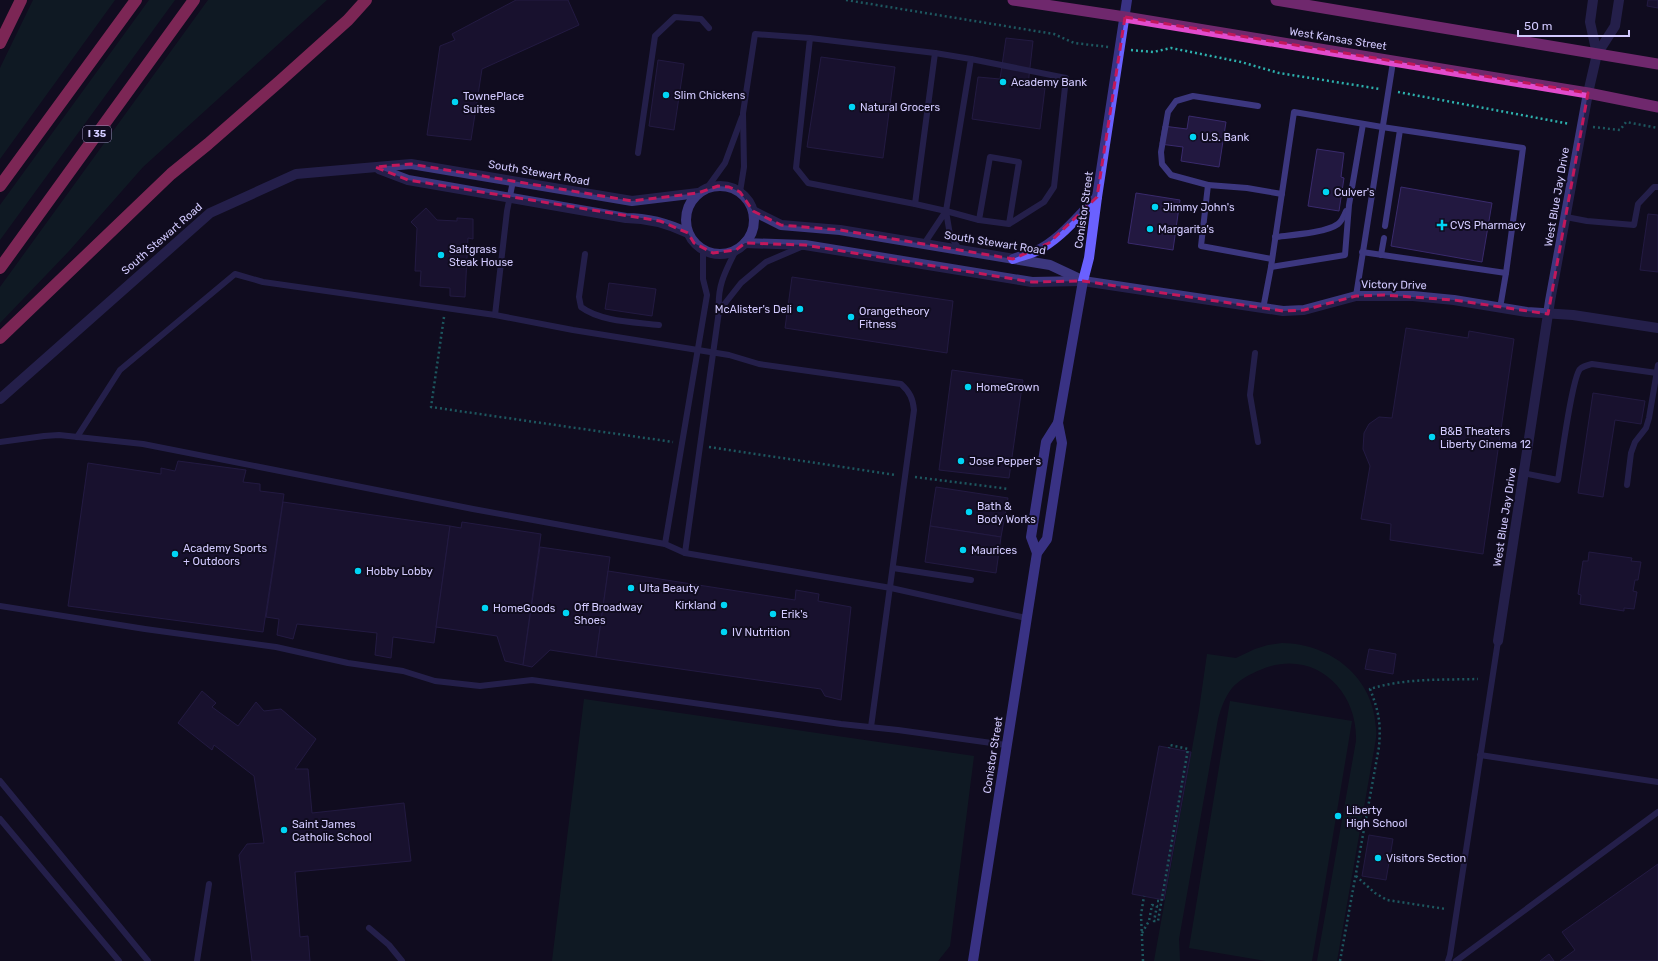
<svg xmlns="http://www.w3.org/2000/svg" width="1658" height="961" font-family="Rubik,sans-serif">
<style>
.green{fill:#0f2929}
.building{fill:#221840;stroke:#392a6c}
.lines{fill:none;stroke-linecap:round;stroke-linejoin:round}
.path{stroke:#2db1ad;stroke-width:2.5;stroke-dasharray:2 3;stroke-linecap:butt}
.service{stroke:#3c377f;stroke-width:6}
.minor{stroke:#3c377f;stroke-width:10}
.tertiary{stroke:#3c377f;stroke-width:10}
.secondary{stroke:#6a61ff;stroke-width:10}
.trunk{stroke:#e24bcc;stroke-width:11}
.motorway{stroke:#ff4598;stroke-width:12}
.marked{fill:none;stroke:#c2185b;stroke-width:3;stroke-dasharray:8 5;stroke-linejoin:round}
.poi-dot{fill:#00d5f5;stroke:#100c1f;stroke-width:1.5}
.labels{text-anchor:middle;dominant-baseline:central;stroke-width:4;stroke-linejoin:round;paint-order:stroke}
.shield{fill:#100c1f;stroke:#9891bc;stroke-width:1}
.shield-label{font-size:10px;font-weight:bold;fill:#d2caff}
.street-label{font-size:11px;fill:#d2caff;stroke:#100c1f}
.poi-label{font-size:11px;fill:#d2caff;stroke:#100c1f;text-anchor:start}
</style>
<rect width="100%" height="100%" fill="#100c1f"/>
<g class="green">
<path d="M33 0H115L0 159V68Z"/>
<path d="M149 0H175L0 240V205Z"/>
<path d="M208 0H327L143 167 69 251 0 323V287Z"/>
<path d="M1282 643C1331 644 1374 677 1376 729 1377 736 1375 743 1374 750L1337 961H1317L1356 741C1358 688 1312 647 1260 670 1250 674 1239 680 1232 688 1225 697 1221 708 1218 719L1179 939 1180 961H1154L1199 710 1207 654 1236 658 1255 649 1268 645Z"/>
<path d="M584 699 974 756 950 946 938 961H552Z"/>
<path d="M1230 701 1352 721 1312 961H1266L1189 948Z"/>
</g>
<g class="building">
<path d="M516 0H568L579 25 482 69 471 140 427 135 440 46 455 40 452 34Z"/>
<path d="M1648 0H1658V8L1647 6Z"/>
<path d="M1006 38 1033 41 1028 85 1045 88 1040 129 972 119 978 77 1000 79Z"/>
<path d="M821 57 895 67 883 158 807 147Z"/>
<path d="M658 60 684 64 674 130 649 126Z"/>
<path d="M1189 116 1226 122 1219 167 1181 161 1183 147 1160 144 1163 126 1187 129Z"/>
<path d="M1317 149 1344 153 1341 177 1344 178 1339 211 1308 206Z"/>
<path d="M1401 187 1492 203 1482 262 1391 246Z"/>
<path d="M1136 193 1180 200 1173 250 1128 243Z"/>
<path d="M426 208 437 220 457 221V218L473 219V239L468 238 465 297 450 296V288L420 286 421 271H415L417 228 411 222Z"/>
<path d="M1648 214 1658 215V272L1640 270Z"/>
<path d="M792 277 953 301 947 353 785 328Z"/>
<path d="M609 283 656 289 652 316 605 309Z"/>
<path d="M1406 328 1468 338 1469 331 1514 339 1483 554 1390 540 1391 524 1361 519 1370 466 1363 449 1364 433 1369 424 1379 417 1392 418Z"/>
<path d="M952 370 1023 380 1009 478 939 470Z"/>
<path d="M1593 393 1645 401 1641 424 1615 420 1603 497 1578 493Z"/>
<path d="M178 461 246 470 243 482 260 484V491L284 494 263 632 68 606 88 463 161 474V468L175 471Z"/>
<path d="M936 487 1008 498 1001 537 930 526Z"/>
<path d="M283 502 450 526 434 643 393 637 391 658 375 655 377 633 297 624 293 639 277 635 279 619 266 617Z"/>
<path d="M462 522 541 534 523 665 505 661 497 636 436 627 450 526 461 528Z"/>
<path d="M930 526 1001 537 996 573 925 562Z"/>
<path d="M540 547 610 557 596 657 550 650 532 667 523 665Z"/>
<path d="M1589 552 1632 558 1631 561 1641 562 1638 580H1635L1633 591 1637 592 1634 609 1624 608V611L1580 604 1581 595 1578 594 1583 561H1588Z"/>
<path d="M608 571 795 600 796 590 819 594 818 601 851 607 841 700 825 696 821 689 596 657Z"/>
<path d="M1369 649 1396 654 1393 674 1365 669Z"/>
<path d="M202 691 216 703 212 707 238 726 256 702 264 711 281 709 316 739 295 769H308L312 813 404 803 411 861 295 872 300 937 308 936 310 961H252L239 855 247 844 264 843 254 776 214 745 212 750 178 723Z"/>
<path d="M1159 746 1191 752 1164 900 1132 894Z"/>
<path d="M1369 835 1393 839 1386 880 1362 876Z"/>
<path d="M1658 864V961H1560L1575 950 1562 932Z"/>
<path d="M1549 954 1554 961H1540Z"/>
</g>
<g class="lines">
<g class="path">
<path d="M846 0 1054 34 1074 43 1109 47"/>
<path d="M1131 50 1153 52 1171 48 1241 62 1279 73 1380 89"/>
<path d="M1398 92 1570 124"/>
<path d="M1593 127 1620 130 1626 122 1658 128"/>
<path d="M444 317 431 407 673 442"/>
<path d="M709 447 896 475"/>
<path d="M915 477 1009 489"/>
<path d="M1356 876 1375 893 1387 900 1446 909"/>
<path d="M1157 901H1162"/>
<path d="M1142 933 1149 921 1152 905 1157 906 1154 921H1158L1188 749 1170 745 1169 748"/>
<path d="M1143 961 1141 915 1144 896"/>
<path d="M1340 961 1379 747C1381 723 1379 712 1370 689 1405 678 1442 680 1478 679"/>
</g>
<g class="service">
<path d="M971 59 1066 78 1054 187 1044 202 1009 224 979 220 990 157 1019 162 1009 224"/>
<path d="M638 153 655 36 675 17 701 19 709 28"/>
<path d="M1208 185 1171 175 1162 164 1161 152 1168 112 1176 101 1193 96 1258 106"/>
<path d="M707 188 725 163 742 117"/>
<path d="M740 192 744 167 743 113 755 34 810 38 935 53 915 204 808 183 796 168 810 38"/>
<path d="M915 204 946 211 971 59 935 53"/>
<path d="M946 211 979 220"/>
<path d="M1566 217 1587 221 1634 225 1638 204 1654 187H1658"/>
<path d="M1385 226 1400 130"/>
<path d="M1275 237C1291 235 1326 233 1338 224 1342 221 1344 216 1346 211"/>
<path d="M924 244 946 211 950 235 959 249"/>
<path d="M1362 252 1506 273"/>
<path d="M585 254 579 297 581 307C601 322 636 322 659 325"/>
<path d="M1381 255 1384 238"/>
<path d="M1272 259 1201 246 1208 185 1247 188 1282 194"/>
<path d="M1271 267 1345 255 1349 205 1363 124"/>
<path d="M1356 296 1393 62"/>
<path d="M1263 309 1271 267 1294 112 1382 127 1523 148 1506 273 1500 308"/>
<path d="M719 311 741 283 766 262 801 247"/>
<path d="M495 315 507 211 513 181"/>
<path d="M1255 353 1250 395 1258 442"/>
<path d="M77 437 120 370 235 274 263 282 495 315 573 330 729 355 759 364 901 384C910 392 913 399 914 410L871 727"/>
<path d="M0 442 44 436 59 435 143 444 473 509 665 544 685 553 891 588 1026 618"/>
<path d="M1523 473 1558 480C1561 462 1572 378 1580 369 1583 366 1588 365 1592 364L1657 373"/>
<path d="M1627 485 1631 453 1635 442 1646 428 1649 418 1658 365"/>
<path d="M665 544 707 295 703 279V249"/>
<path d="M685 553 719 311C717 286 725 272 736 250"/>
<path d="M893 568 971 580"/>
<path d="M0 606 145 629 276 647 348 663 403 671 435 681 480 686 532 680 841 724 898 730 1006 745"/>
<path d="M1480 755 1658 782"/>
<path d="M0 781 148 961"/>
<path d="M0 819 119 961"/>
<path d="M369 928 389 945 402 961"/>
<path d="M197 961 209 884"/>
<path d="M1448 961 1450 955 1498 641"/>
<path d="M1456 961 1658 812"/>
</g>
<g class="minor">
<path d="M1593 0 1590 22 1597 54"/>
<path d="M1083 281 1283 311 1304 310 1356 296H1413L1454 300 1527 312 1573 315 1658 328"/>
<path d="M1498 641 1550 301 1588 93 1597 54 1615 26 1619 0"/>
</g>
<g class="tertiary">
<path d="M379 169 408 180 626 218C649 218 667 223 688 233"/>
<circle cx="720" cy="220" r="34"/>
<path d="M753 211 781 225 840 230 1050 265 1082 280"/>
<path d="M745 243 805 245 1032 282 1083 281"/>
<path d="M0 399 210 213 296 174 411 164 632 201 698 193"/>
</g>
<g class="secondary">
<path d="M1013 259C1020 256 1027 255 1034 252 1059 241 1078 216 1097 197"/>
<path d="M1037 553 1031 537 1046 442 1058 423"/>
<path d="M973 961 1037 553 1047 539 1062 443 1058 423 1083 281 1089 258 1097 197 1127 0"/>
</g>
<g class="trunk">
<path d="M1013 0 1125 17 1588 93 1658 107"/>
<path d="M1276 0 1658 64"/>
</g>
<g class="motorway">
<path d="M0 43 21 0"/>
<path d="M0 186 136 0"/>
<path d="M0 268 194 0"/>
<path d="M0 338 171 174 208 144 280 81 348 20 366 0"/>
</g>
</g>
<path d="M0 0H1658V961H0ZM1125 17 1588 93 1548 314 1454 300 1384 295 1356 296 1304 310 1283 311 1083 281 1032 282 805 245 745 243 736 250 713 253 694 243 688 233 660 221 408 180 375 167 411 164 632 201 698 193 718 186 729 187 740 192 753 211 781 225 840 230 1013 259 1049 243 1097 197Z" fill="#100c1f" fill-opacity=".55" fill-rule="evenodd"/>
<path class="marked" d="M1125 17 1588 93 1548 314 1454 300 1384 295 1356 296 1304 310 1283 311 1083 281 1032 282 805 245 745 243 736 250 713 253 694 243 688 233 660 221 408 180 375 167 411 164 632 201 698 193 718 186 729 187 740 192 753 211 781 225 840 230 1013 259 1049 243 1097 197Z"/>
<g class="poi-dot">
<circle cx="1003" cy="82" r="4"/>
<circle cx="666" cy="95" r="4"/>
<circle cx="455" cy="102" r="4"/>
<circle cx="852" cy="107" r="4"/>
<circle cx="1193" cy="137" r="4"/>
<circle cx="1326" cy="192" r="4"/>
<circle cx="1155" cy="207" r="4"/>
<path d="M1440 219h4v4h4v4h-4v4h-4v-4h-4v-4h4z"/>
<circle cx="1150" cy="229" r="4"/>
<circle cx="441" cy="255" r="4"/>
<circle cx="800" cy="309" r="4"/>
<circle cx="851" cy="317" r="4"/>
<circle cx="968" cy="387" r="4"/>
<circle cx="1432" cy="437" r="4"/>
<circle cx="961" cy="461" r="4"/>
<circle cx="969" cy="512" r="4"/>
<circle cx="963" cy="550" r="4"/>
<circle cx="175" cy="554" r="4"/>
<circle cx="358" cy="571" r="4"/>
<circle cx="631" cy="588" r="4"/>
<circle cx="724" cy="605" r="4"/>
<circle cx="485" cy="608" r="4"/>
<circle cx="566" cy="613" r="4"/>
<circle cx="773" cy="614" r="4"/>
<circle cx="724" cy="632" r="4"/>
<circle cx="1338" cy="816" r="4"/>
<circle cx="284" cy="830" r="4"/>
<circle cx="1378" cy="858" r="4"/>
</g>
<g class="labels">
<rect class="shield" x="83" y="126" width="28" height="16" rx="3"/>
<g class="shield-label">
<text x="97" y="134">I 35</text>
</g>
<g class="street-label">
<text transform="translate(1338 39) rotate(9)">West Kansas Street</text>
<text transform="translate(539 173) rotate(10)">South Stewart Road</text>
<text transform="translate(1557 197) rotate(-80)">West Blue Jay Drive</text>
<text transform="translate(1084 210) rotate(-82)">Conistor Street</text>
<text transform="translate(162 239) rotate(-41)">South Stewart Road</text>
<text transform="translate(995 243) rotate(9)">South Stewart Road</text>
<text transform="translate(1394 285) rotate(1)">Victory Drive</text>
<text transform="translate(1505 517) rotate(-81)">West Blue Jay Drive</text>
<text transform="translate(993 755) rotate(-81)">Conistor Street</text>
</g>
<g class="poi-label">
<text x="1011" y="82">Academy Bank</text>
<text x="674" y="95">Slim Chickens</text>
<text x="463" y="96">TownePlace<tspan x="463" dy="13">Suites</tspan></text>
<text x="860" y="107">Natural Grocers</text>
<text x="1201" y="137">U.S. Bank</text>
<text x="1334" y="192">Culver's</text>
<text x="1163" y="207">Jimmy John's</text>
<text x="1450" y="225">CVS Pharmacy</text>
<text x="1158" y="229">Margarita's</text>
<text x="449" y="249">Saltgrass<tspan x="449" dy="13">Steak House</tspan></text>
<text x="792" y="309" text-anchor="end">McAlister's Deli</text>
<text x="859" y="311">Orangetheory<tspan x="859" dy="13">Fitness</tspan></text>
<text x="976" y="387">HomeGrown</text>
<text x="1440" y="431">B&amp;B Theaters<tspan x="1440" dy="13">Liberty Cinema 12</tspan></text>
<text x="969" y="461">Jose Pepper's</text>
<text x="977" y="506">Bath &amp;<tspan x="977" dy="13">Body Works</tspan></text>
<text x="183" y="548">Academy Sports<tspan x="183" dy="13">+ Outdoors</tspan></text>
<text x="971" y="550">Maurices</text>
<text x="366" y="571">Hobby Lobby</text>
<text x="639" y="588">Ulta Beauty</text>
<text x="716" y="605" text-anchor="end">Kirkland</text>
<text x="574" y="607">Off Broadway<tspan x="574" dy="13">Shoes</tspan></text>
<text x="493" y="608">HomeGoods</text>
<text x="781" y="614">Erik's</text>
<text x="732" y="632">IV Nutrition</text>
<text x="1346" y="810">Liberty<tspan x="1346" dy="13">High School</tspan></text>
<text x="292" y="824">Saint James<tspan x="292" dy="13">Catholic School</tspan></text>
<text x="1386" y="858">Visitors Section</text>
</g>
</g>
<path d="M1518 30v6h111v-6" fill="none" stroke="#d2caff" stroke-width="2"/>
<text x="1524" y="30" font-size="12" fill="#d2caff" stroke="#100c1f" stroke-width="3" paint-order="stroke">50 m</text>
</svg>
